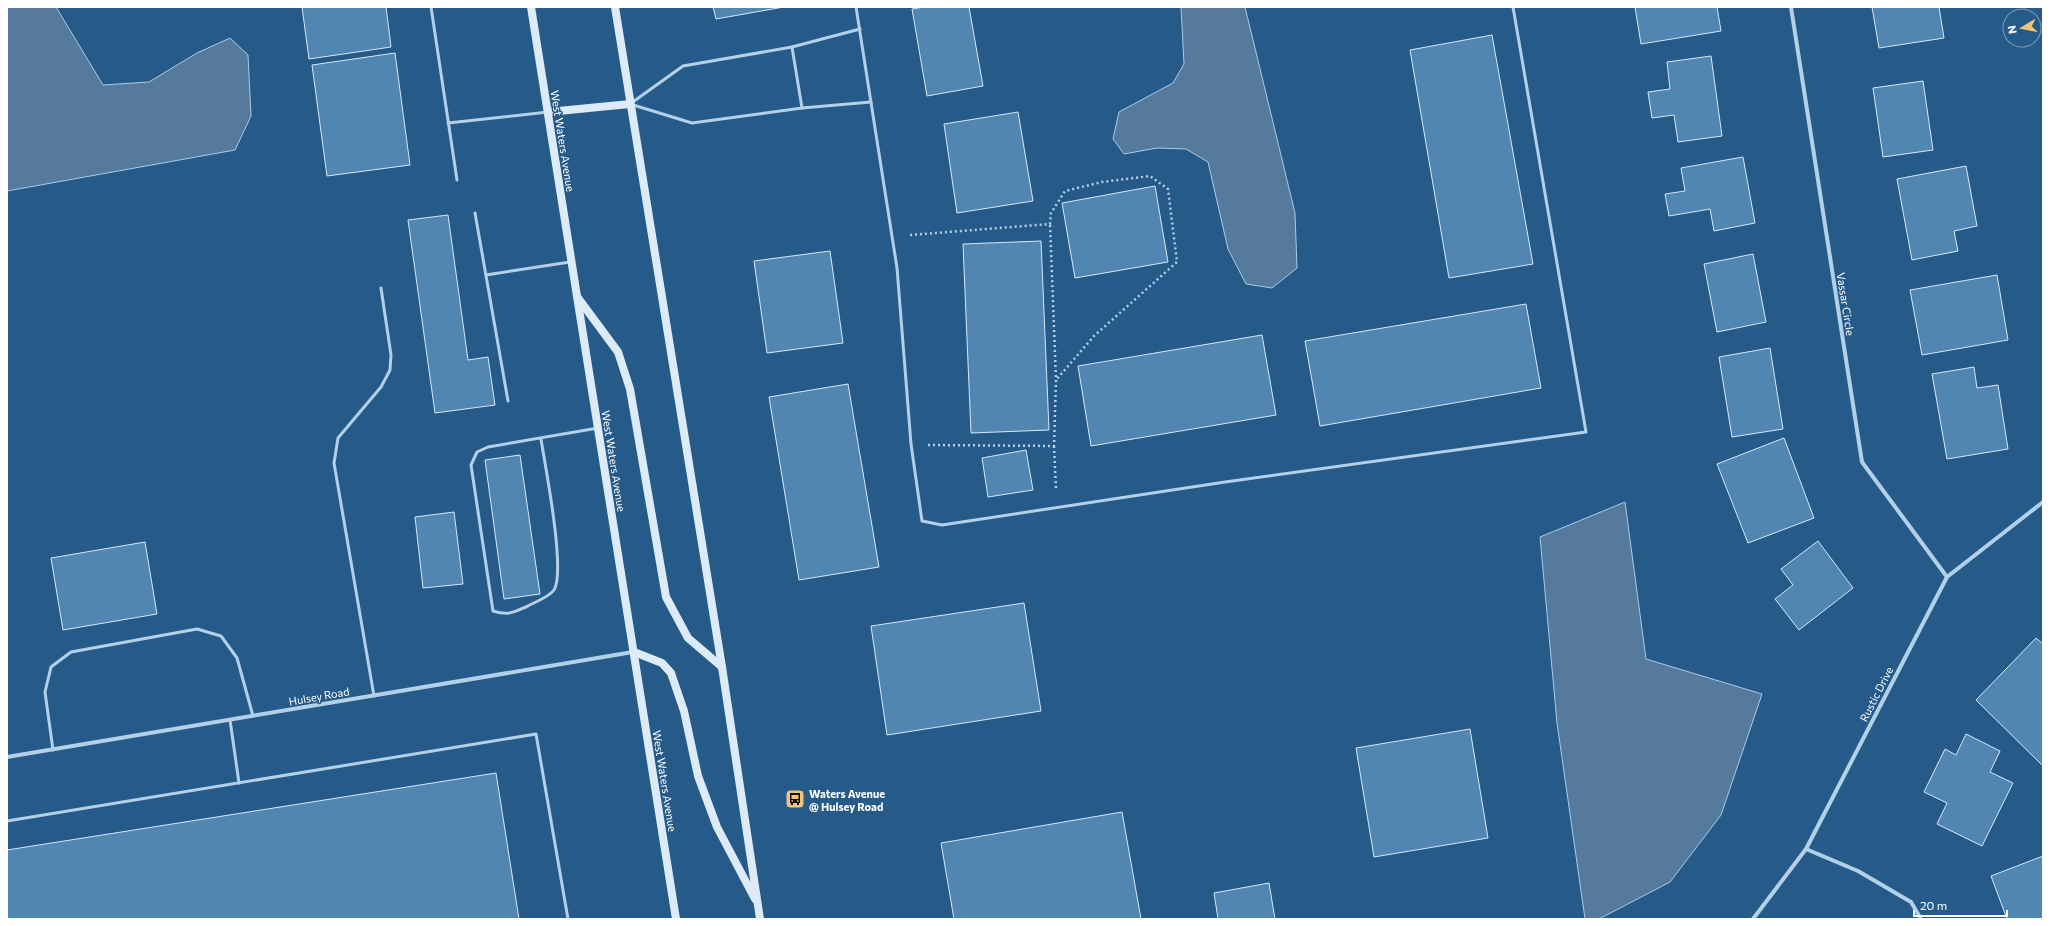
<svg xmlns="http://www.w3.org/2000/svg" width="2050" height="926" font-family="Commissioner,sans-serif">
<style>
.water{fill:#567a9b;stroke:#a7ccea}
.building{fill:#5286b2;stroke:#d7e8f7}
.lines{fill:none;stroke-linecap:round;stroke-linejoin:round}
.path{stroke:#b3d0e9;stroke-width:2.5;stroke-dasharray:2 3;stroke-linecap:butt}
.service{stroke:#b3d0e9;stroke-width:3}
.minor{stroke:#b3d0e9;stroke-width:4}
.secondary{stroke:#ddebf8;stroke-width:8}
.labels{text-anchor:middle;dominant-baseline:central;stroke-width:3;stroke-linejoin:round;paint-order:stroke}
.street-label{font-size:11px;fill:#fff;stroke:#265a89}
.poi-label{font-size:11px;font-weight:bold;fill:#fff;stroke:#265a89;text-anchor:start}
</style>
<rect width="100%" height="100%" fill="#265a89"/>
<g class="water">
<path d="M7 7H56L103 85 149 82 197 53 230 38 248 55 251 116 235 150 7 191Z"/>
<path d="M1181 7H1245L1295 213 1297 268 1272 288 1246 284 1228 249 1208 162 1186 149 1157 148 1124 154 1113 139 1119 112 1173 83 1184 64Z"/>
<path d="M1625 502 1646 659 1762 694 1721 815 1670 882 1599 919H1585L1557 723 1540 537Z"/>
</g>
<g class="building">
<path d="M302 7H386L391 47 309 59Z"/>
<path d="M713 7H784L716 19Z"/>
<path d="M924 7H969L983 86 927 96 912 9Z"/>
<path d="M1635 7H1717L1721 31 1641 44Z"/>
<path d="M1872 7H1939L1944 38 1879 48Z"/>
<path d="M1492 35 1533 264 1449 278 1410 50Z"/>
<path d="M395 53 410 165 327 176 312 65Z"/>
<path d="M1711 56 1722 136 1678 142 1674 115 1652 118 1648 92 1670 89 1667 62Z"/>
<path d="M1923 81 1933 150 1883 157 1873 88Z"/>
<path d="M1018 112 1033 201 957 213 944 124Z"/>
<path d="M1743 157 1755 223 1714 231 1710 209 1669 216 1665 194 1685 191 1681 168Z"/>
<path d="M1966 166 1977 226 1954 231 1958 251 1912 260 1897 179Z"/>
<path d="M1155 186 1168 262 1075 278 1062 203Z"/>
<path d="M448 215 468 360 488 357 495 405 435 413 408 220Z"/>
<path d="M1041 241 1049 430 971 433 963 244Z"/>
<path d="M830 251 843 343 767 353 754 261Z"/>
<path d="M1753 254 1766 322 1717 332 1704 264Z"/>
<path d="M1997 275 2008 340 1922 355 1910 290Z"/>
<path d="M1526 304 1541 388 1320 426 1305 341Z"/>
<path d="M1262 335 1276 415 1091 446 1078 366Z"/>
<path d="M1770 348 1783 429 1732 437 1719 357Z"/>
<path d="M1974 367 1977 388 1998 385 2008 449 1947 459 1932 374Z"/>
<path d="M848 384 879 567 799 580 769 397Z"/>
<path d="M1784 438 1814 518 1748 543 1717 464Z"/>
<path d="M1026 450 1033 490 988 497 982 458Z"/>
<path d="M520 455 540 594 504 599 485 460Z"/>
<path d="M454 512 463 584 423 588 415 517Z"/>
<path d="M1818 541 1853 588 1799 630 1775 599 1793 585 1781 569Z"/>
<path d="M145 542 157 614 63 630 51 558Z"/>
<path d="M1024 603 1041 711 887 735 871 626Z"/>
<path d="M2036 638 2043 644V766L1976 700Z"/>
<path d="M1470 729 1488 838 1374 857 1356 748Z"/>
<path d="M1966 734 2000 751 1990 772 2013 783 1982 846 1937 824 1947 803 1924 792 1945 749 1956 755Z"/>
<path d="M496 773 519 919H7V850Z"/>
<path d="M1122 812 1141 919H954L941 843Z"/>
<path d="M2043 856V919H2007L1991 876Z"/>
<path d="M1269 883 1275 919H1218L1214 893Z"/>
</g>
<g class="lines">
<g class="path">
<path d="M910 235 1050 224 1051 213 1065 191 1102 182 1150 176 1168 189 1177 262 1094 336 1056 380"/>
<path d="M928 445 1054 446 1056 380 1050 224"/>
<path d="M1054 446 1056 489"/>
</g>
<g class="service">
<path d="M431 7 457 180"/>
<path d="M856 7 897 268 911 444 922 521 942 525 1225 482 1586 432 1513 7"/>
<path d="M860 29 792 47 683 66 630 104 692 123 802 108 871 102"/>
<path d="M792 47 802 108"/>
<path d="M448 123 548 112"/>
<path d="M475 213 508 401"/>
<path d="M486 275 570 262"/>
<path d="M541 439C545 465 566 571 554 590 549 597 535 602 528 606 514 612 509 616 493 611L471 465 477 452 488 447 598 428"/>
<path d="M374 696 334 463 338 438 381 387 390 370 391 355 381 288"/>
<path d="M230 720 239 783"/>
<path d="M53 750 45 692 51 667 71 652 197 629 221 636 237 658 253 716"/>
<path d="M7 821 536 734 568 919"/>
</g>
<g class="minor">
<path d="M1791 7 1862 462 1947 577"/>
<path d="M7 757 633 652"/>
<path d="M1806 849 1858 871 1911 902 1921 919"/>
<path d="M1753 919 1806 849 1947 577 2043 502"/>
</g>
<g class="secondary">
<path d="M531 7 676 919"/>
<path d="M615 7 722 667 760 919"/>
<path d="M548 112 630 104"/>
<path d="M578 298 618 352 630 389 666 597 688 638 722 667"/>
<path d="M634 652 662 663 671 673 684 711 698 776 717 827 755 899"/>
</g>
</g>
<defs>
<g id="bus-square" transform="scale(1)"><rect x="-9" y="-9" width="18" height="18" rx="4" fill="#f3c477" stroke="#265a89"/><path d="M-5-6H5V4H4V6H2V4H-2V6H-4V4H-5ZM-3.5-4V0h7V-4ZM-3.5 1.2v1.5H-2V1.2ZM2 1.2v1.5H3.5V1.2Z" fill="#111"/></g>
</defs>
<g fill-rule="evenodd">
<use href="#bus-square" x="795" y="799"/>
</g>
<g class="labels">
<g class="street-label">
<text transform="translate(563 141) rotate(81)">West Waters Avenue</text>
<text transform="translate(1846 304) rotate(81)">Vassar Circle</text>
<text transform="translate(614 461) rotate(81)">West Waters Avenue</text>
<text transform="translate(1876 694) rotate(-63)">Rustic Drive</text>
<text transform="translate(319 696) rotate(-10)">Hulsey Road</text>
<text transform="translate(665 781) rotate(81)">West Waters Avenue</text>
</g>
<g class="poi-label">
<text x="809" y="793">Waters Avenue<tspan x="809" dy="13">@ Hulsey Road</tspan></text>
</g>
</g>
<rect width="2050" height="926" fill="none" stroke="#ffffff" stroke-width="16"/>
<g transform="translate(2022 28) rotate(260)"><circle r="19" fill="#265a89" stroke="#7d9cb8"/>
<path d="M0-3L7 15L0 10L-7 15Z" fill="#f3c477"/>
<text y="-6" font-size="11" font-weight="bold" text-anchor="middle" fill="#ffffff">N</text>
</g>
<path d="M1914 910v6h93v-6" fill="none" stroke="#ffffff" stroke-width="2"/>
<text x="1920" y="910" font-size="12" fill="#ffffff" stroke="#265a89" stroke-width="3" paint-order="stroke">20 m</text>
</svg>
